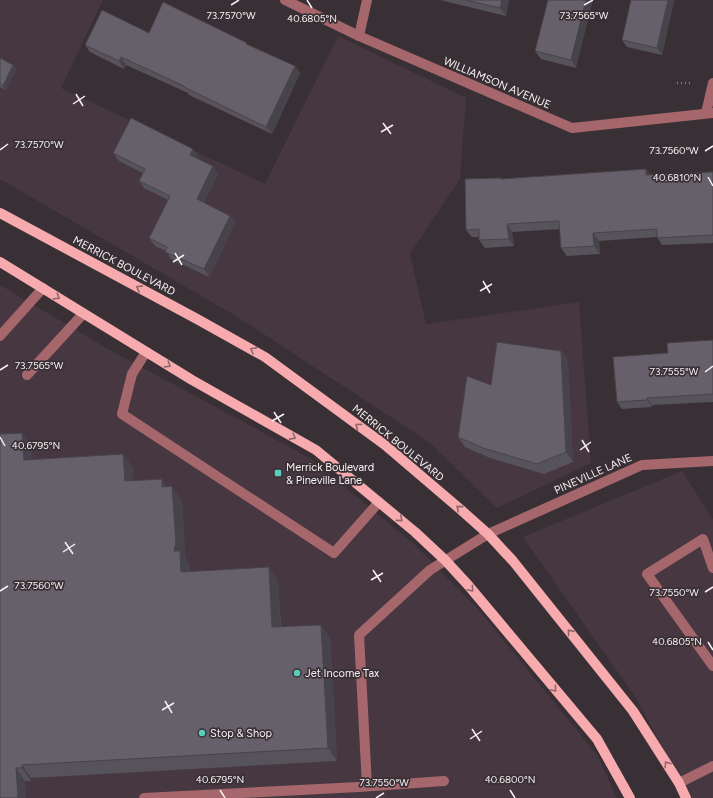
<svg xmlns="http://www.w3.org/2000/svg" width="713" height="798" font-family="Figtree,sans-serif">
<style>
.built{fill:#473740}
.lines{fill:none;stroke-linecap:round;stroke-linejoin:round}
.path{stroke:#80787c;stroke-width:2.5;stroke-dasharray:1 3;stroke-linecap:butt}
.minor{stroke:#a5676b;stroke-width:10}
.major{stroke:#f7abaf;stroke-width:10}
.wall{fill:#57535a}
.shaded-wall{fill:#47434a}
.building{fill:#656069;stroke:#47434a}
.oneway{stroke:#8e676c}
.ticks{fill:none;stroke:#f6f0f3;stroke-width:1.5}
.poi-dot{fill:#5acebd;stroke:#393035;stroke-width:1.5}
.labels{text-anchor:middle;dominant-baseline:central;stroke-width:3.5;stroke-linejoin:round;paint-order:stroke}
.street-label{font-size:11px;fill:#f6f0f3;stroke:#393035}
.poi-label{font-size:11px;fill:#f6f0f3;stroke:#393035;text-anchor:start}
.ticks-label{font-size:10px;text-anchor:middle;fill:#f6f0f3;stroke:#393035;stroke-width:3.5;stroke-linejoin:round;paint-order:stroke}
</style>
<rect width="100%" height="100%" fill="#393035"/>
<g class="built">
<path d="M0 0H103L61 88 265 184 338 36 466 98 460 179 410 254 426 324 579 302 591 463 497 508 429 442 236 316 0 179Z"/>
<path d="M0 285 108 349 310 458 416 546 478 609 597 755 617 798H0Z"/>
<path d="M682 471 713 520V798H690L636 698 523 537Z"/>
</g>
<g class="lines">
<path class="path" d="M677 83H693"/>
<g class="minor">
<path d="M285 0 359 36 572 128 713 113"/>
<path d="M359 36 367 0"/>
<path d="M706 113 713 83"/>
<path d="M0 336 43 288"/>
<path d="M146 352 132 374 122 414 334 553 379 502"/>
<path d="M27 375 83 314"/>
<path d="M713 568 703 539 647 574 713 666"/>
<path d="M679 783 713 766"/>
<path d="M367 786 359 635 430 570 488 534 642 465 713 461"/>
<path d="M144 798 359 787 444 781"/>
</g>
<g class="major">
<path d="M0 213 197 319 265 357 385 445 460 509 488 534 513 561 633 711 679 783 686 798"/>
<path d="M0 262 192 380 316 450 415 532 445 560 468 585 597 739 630 798"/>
</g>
</g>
<g class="wall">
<path d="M440 0H509L506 16Z"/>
<path d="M548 0 576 68 541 59 535 51Z"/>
<path d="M631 0H674L662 55 627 47 622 40Z"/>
<path d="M149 33 249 45 295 66 300 73 272 134 189 95 188 93 126 65 124 69 90 52 85 45Z"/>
<path d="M0 58 13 65 16 69 6 90 0 87Z"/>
<path d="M113 153 198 156 197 158 218 174 204 203 230 216 235 223 209 277 171 259 166 251 155 246 149 238 168 200 144 188 139 181 143 173 119 161Z"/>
<path d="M646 169 650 175 713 172V243L662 245 657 237 599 241 600 254 567 256 561 248 560 229 512 232 514 246 485 248 479 240V237H472L466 230 501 179Z"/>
<path d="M713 340V402L652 405V407L622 409 617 402 668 353Z"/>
<path d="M561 351 568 361 573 462 544 474 490 458 465 447 458 437 491 385Z"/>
<path d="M32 446V460L123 454 133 468V481L167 486 182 500 185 555V557L189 564 190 572 278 580 281 627 321 625 330 638 337 761 31 778V781H25L0 798Z"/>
</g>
<g class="shaded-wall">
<path d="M502 0H509L506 16 500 8Z"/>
<path d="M586 0H593L576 68 571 60Z"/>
<path d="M668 0H674L662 55 657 48Z"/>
<path d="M121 57 126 65 124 69 119 61Z"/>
<path d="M13 65 16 69 6 90 3 86Z"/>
<path d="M295 66 300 73 272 134 266 127Z"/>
<path d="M193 149 198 156 195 162 190 155Z"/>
<path d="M213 166 218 174 202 207 197 199Z"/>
<path d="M646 169 651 177 646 175Z"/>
<path d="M230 216 235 223 209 277 204 269Z"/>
<path d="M507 224 512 232 514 246 509 239Z"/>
<path d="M593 233 599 241 600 254 594 246Z"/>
<path d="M561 351 568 361 573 462 566 452Z"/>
<path d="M647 398 652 405V407L647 400Z"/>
<path d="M22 433 32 446 33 473 24 460Z"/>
<path d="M123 454 133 468 134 495 125 481Z"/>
<path d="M162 479 171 492 162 487Z"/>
<path d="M172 486 182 500 185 555V557L189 564 191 585 181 572 174 551Z"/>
<path d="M269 567 278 580 281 641 272 627Z"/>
<path d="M321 625 330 638 337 761 328 748Z"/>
<path d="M22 765 31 778V781L22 768Z"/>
<path d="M16 768 25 781 26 798H18Z"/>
</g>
<g class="building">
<path d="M466 0H502L500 8Z"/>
<path d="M548 0H586L571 60 535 51Z"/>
<path d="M631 0H668L657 48 622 40Z"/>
<path d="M163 2 247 43 246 44 295 66 266 127 184 87V86L121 57 119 61 85 45 102 10 149 33Z"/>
<path d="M0 58 13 65 3 86 0 84Z"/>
<path d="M131 118 193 149 190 155 213 166 197 199 230 216 204 269 165 252 167 247 149 238 170 196 139 181 145 169 113 153Z"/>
<path d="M646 169V175L713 172V235L657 238V229L593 233 594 246 561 248 559 221 507 224 509 239 479 240V229L466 230 465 179 501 178V179Z"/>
<path d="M713 340V394L647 398V400L617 402 613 357 668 353 667 343Z"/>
<path d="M497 342 561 351 566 452 537 464 483 448 458 437 467 376 491 385Z"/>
<path d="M22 433 24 460 123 454 125 481 162 479V487L172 486 176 542 174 551H180L181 572 269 567 272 627 321 625 328 748 22 765V768H16L18 798H0V434Z"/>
</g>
<defs><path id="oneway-chevron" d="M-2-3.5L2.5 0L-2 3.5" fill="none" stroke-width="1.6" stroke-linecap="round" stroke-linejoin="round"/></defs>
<g class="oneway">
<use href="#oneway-chevron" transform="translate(139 288) rotate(-152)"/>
<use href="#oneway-chevron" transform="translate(57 297) rotate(32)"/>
<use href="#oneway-chevron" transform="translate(253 350) rotate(-151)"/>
<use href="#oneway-chevron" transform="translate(168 365) rotate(32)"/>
<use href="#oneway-chevron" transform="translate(358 426) rotate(-144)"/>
<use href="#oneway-chevron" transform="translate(293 437) rotate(29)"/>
<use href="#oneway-chevron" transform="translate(459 508) rotate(-139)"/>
<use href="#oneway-chevron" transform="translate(400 519) rotate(40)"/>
<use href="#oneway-chevron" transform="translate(471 589) rotate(50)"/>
<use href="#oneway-chevron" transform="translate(570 632) rotate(-129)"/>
<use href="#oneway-chevron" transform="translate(554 689) rotate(50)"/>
<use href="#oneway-chevron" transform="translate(667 764) rotate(-123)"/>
</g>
<path class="ticks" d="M307 0 312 8M231 5 239 0M584 5 593 0M76 94 83 106M73 104 85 96M383 123 391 134M381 132 393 125M0 150 8 144M705 151 713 146M708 177 713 186M175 253 182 265M173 262 184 255M483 281 490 293M480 291 492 284M0 370 8 365M705 372 713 366M274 412 281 423M272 421 284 414M0 437 5 446M582 440 589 452M580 450 591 442M65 542 73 554M63 552 75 544M373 570 381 582M371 580 383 573M0 591 8 586M705 592 713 587M708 642 713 650M165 701 172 713M162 710 174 703M472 729 480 741M470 739 482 731M220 790 225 798M510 790 515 798M376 798 384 793"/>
<g class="poi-dot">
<rect x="274" y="469" width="8" height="8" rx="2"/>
<circle cx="297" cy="673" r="4"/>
<circle cx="202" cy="733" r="4"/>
</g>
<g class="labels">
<g class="street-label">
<text transform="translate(497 83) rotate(23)">WILLIAMSON AVENUE</text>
<text transform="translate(124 266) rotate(28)">MERRICK BOULEVARD</text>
<text transform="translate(398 443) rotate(39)">MERRICK BOULEVARD</text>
<text transform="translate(593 474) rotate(-24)">PINEVILLE LANE</text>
</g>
<g class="poi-label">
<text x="286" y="467">Merrick Boulevard<tspan x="286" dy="13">&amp; Pineville Lane</tspan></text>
<text x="305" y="673">Jet Income Tax</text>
<text x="210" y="733">Stop &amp; Shop</text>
</g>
</g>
<g class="ticks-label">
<text x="231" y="19">73.7570°W</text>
<text x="584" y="19">73.7565°W</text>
<text x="312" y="22">40.6805°N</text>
<text x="39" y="148">73.7570°W</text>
<text x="674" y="154">73.7560°W</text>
<text x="677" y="181">40.6810°N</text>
<text x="39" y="369">73.7565°W</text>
<text x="674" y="375">73.7555°W</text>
<text x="36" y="449">40.6795°N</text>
<text x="39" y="589">73.7560°W</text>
<text x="674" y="596">73.7550°W</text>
<text x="677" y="645">40.6805°N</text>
<text x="220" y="783">40.6795°N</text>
<text x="510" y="783">40.6800°N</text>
<text x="384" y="786">73.7550°W</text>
</g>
</svg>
